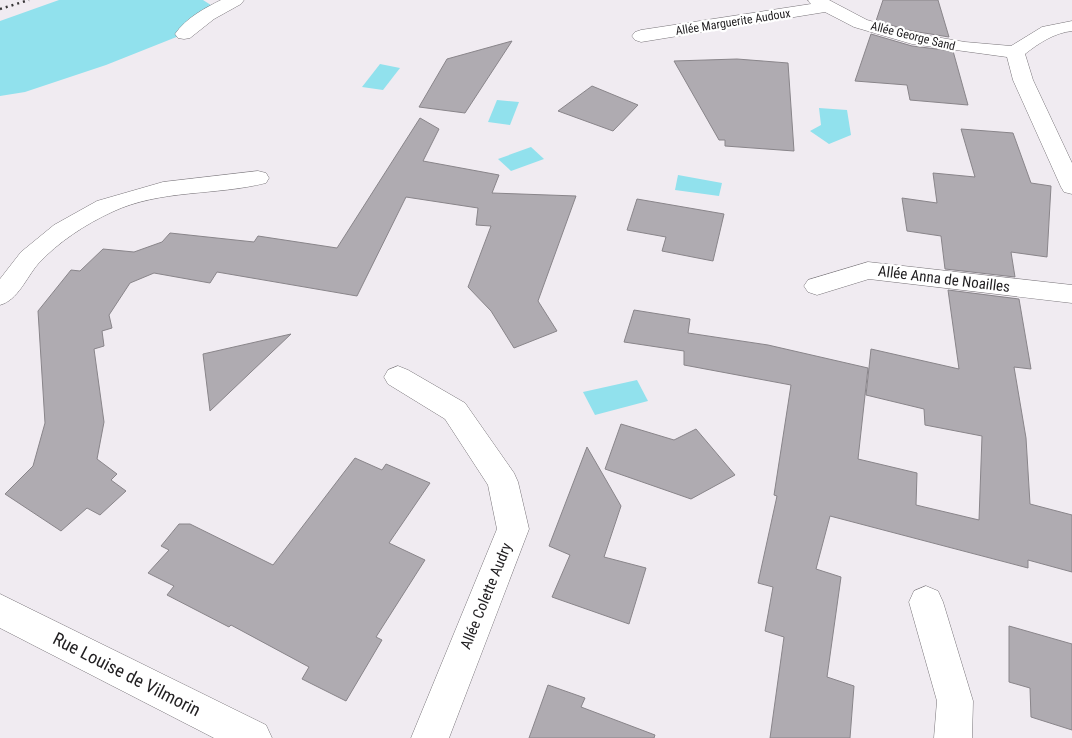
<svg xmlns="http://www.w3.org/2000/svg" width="1072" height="738" font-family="'Roboto Condensed',sans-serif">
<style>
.water{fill:#91e1ed}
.building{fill:#afabb1;stroke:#89858a}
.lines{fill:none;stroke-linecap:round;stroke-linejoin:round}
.minor-casing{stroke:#79757a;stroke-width:1}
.minor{fill:#fff;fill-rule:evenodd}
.rail{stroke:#363436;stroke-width:2.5;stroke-dasharray:2 4;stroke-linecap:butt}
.labels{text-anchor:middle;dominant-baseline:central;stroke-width:4.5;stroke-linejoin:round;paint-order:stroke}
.far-street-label{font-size:12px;fill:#1f1d1f;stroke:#fff}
.street-label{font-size:15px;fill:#1f1d1f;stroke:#fff}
.near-street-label{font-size:18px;fill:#1f1d1f;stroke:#fff}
</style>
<rect width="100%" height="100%" fill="#f0ebf1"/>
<g class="water">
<path d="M59 0H203L217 9 184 34 106 65 25 92 0 96V21Z"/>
<path d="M380 64 400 68 383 90 362 87Z"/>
<path d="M497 100 519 102 510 125 488 122Z"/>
<path d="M819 108 847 110 851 135 829 144 810 131 821 125Z"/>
<path d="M531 147 544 159 511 171 498 159Z"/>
<path d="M678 175 722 183 719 196 675 190Z"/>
<path d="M637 380 648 401 595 415 583 392Z"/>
</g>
<g class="building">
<path d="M883 0H938L949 37 912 31 876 21Z"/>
<path d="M871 34 912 46 953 51 968 105 910 100 907 85 855 81Z"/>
<path d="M512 41 465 113 419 107 447 59Z"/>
<path d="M737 59 788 63 794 151 725 146V140H719L674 61Z"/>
<path d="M592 86 638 105 613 131 558 111Z"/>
<path d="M420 118 439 129 423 161 499 175 492 193 576 196 538 301 557 331 514 348 491 311 468 287 491 226 476 225 478 208 406 197 357 296 217 272 210 283 154 273 130 283 109 315 112 328 102 331 104 346 94 349 104 422 97 459 117 474 111 480 126 491 100 515 87 508 61 531 5 494 33 466 45 423 38 311 71 270 80 271 103 249 134 252 162 242 170 233 254 242 258 236 337 248Z"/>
<path d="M961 129 1013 133 1031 183 1051 186 1047 257 1011 252 1015 277 945 269 941 236 907 231 902 198 937 203 933 173 975 177Z"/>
<path d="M637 199 724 214 713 261 662 251 666 237 627 230Z"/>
<path d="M948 290 1019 299 1031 369 1014 367 1026 438 1030 504 1072 515V572L1028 560V568L830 516 816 569 841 577 827 677 854 686 850 738H770L784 637 765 631 773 587 758 583 777 496 774 495 791 385 684 365V351L624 342 634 310 690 319 688 333 768 345 868 368 858 459 917 473 916 505 979 520 982 436 925 425 924 409 866 395 871 349 959 369Z"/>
<path d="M291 334 210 411 203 354Z"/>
<path d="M621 424 674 440 696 429 735 475 691 499 605 469Z"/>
<path d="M587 447 621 506 604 557 646 568 629 624 552 597 570 555 549 546Z"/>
<path d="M355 458 382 470 386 464 430 483 389 543 425 560 376 637 382 640 346 701 302 679 309 667 231 625 229 627 167 595 174 586 148 573 169 550 161 546 179 524H190L273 565Z"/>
<path d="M1009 626 1072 644V730L1031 717 1030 688 1009 682Z"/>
<path d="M548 685 585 698 581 707 655 735 654 738H529Z"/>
</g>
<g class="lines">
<g class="minor-casing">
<g id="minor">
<path d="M221 0H244L241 4 214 19 190 38 184 39 178 38 175 34C186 18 205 8 221 0Z"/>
<path d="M808 0H829L867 20 912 33 965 42 1011 46 1042 27 1072 21V31C1054 33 1039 43 1025 54L1033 80 1072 163V194L1064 192 1061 187 1013 80 1007 57 912 44 854 27 825 12 641 42 635 40 632 36 635 32 641 30 811 4Z"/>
<path d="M258 171 266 173 269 178 266 183C215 196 161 189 112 212 86 224 58 242 38 264 26 278 18 300 0 305V279L21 252 54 225 97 201 163 182Z"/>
<path d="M868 262 1072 285V303L869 279 817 295 808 292 804 286 808 280Z"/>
<path d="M398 366 408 370 465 403 514 473 518 482 529 529 449 738H411L497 529 488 485 445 419 388 384 384 377 388 370Z"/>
<path d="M926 586 938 591 943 602 973 701 972 738H934L937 701 909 602 914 591Z"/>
<path d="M0 594 266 725 272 738H214L0 628Z"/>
</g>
</g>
<use href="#minor" class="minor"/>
<path class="rail" d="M0 9 29 0"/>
</g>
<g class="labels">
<g class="far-street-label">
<text transform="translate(733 22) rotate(-9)">Allée Marguerite Audoux</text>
<text transform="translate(913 36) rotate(14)">Allée George Sand</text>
</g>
<g class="street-label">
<text transform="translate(944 279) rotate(7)">Allée Anna de Noailles</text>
<text transform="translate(486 596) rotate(-68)">Allée Colette Audry</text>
</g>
<g class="near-street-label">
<text transform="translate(127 674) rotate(27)">Rue Louise de Vilmorin</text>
</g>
</g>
</svg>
